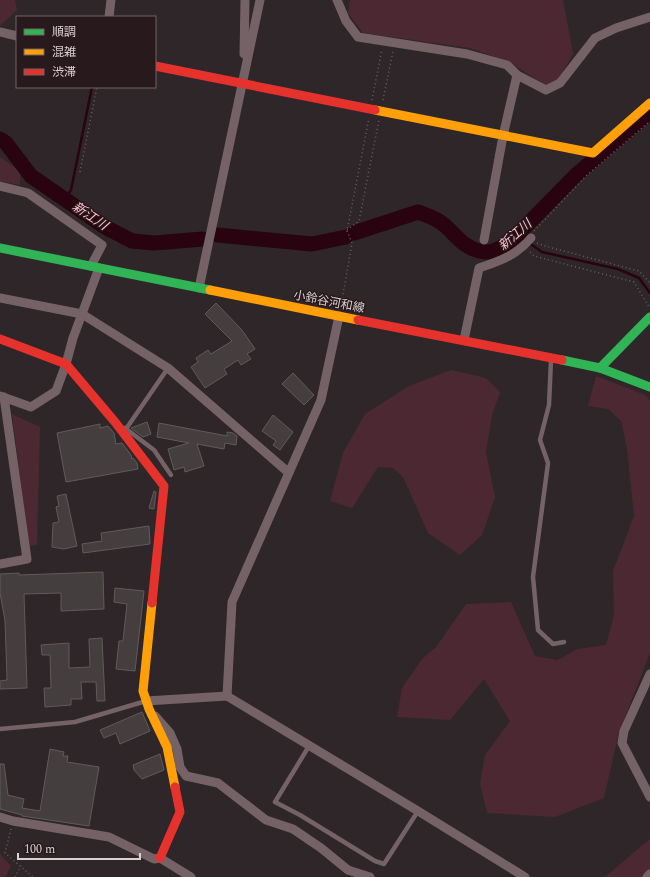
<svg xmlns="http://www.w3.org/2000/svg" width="650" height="877" font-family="Spectral,'Noto Sans JP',serif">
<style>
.green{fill:#4c2932}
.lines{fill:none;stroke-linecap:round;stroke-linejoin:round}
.stream{stroke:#29030f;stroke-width:2.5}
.river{stroke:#29030f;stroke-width:15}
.building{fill:#453e3f;stroke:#615a5b}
.path{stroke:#6a5f62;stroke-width:1.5;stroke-dasharray:1 3;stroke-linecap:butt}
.lane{stroke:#746266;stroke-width:4.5}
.street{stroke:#746266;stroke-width:9}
.fast{stroke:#30b455;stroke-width:9}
.slow{stroke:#ff9f0a;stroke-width:9}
.jam{stroke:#e5322d;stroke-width:9}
.labels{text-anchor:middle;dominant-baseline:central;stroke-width:3;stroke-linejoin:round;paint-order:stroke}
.street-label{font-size:12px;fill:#dbd0d2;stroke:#28191c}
.water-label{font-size:13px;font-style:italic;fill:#ffbecc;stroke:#28191c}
</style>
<rect width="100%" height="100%" fill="#2e2628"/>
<g class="green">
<path d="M0 0H15L17 10 1 25H0Z"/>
<path d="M350 0H563L573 54 558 80 547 86 509 62 470 48 363 33 348 13Z"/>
<path d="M0 157 20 171V185L0 181Z"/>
<path d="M451 370 486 378 500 392 492 415 486 452 495 497 482 535 460 555 428 533 403 477 393 468 378 467 352 508 330 501 343 453 365 414 409 386Z"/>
<path d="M596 376 645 395 650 400V653L619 732 604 798 555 817 487 813 480 784 485 755 510 721 484 679 450 720 397 717 402 688 422 659 436 647 466 604 511 602 535 656 558 660 577 649 606 645 614 615 613 571 634 516 627 448 621 421 608 409 588 406Z"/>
<path d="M12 414 40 427 37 545 29 546Z"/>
<path d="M650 839V877H605Z"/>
<path d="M0 854 11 866 5 877H0Z"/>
</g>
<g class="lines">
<g class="stream">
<path d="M64 200 71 190 92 87"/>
<path d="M517 235 524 239"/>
<path d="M532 245 542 252 618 269 639 278 650 293"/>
</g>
<g class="river">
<path d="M0 139 6 143 31 176 105 227 132 241 154 243 203 239"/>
<path d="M354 233 418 212C426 215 436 218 443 224 451 230 457 239 466 245 488 259 500 250 517 235L576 175 650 112"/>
<path d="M217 235 312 244 346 237"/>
</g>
</g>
<g class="building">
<path d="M216 303 242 330 255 349 247 354 251 359 241 365 238 360 224 369 227 374 205 388 191 367 198 362 196 358 208 350 211 354 232 341 205 314Z"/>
<path d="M293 373 314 395 304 405 282 384Z"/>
<path d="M273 415 293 432 280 450 273 445 276 441 262 431Z"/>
<path d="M147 422 151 434 143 437 131 428Z"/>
<path d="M159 423 227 436V432L233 433 237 436 236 445 225 443 224 449 197 444 204 466 185 472 184 467 174 470 168 449 189 443 157 437Z"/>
<path d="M100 424V428L108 426 114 433 116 444 122 443 131 455 132 459 133 458 137 463 138 469 66 482 57 433Z"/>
<path d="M154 491 156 492 154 509 149 508Z"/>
<path d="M66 494 77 546 64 549 52 547 53 523 59 522 56 507 59 506 57 496Z"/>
<path d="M149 526 150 544 83 553 82 544 102 541 101 533Z"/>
<path d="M103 572 104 609 61 611V593L24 594 27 688 0 689V681L7 680 5 621 0 593V574L19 573V575Z"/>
<path d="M115 588 144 591 135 671 116 669 119 641H123L127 604 114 602Z"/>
<path d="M102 638 105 701H97L96 682H81L82 699H71V705L45 707 44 688H51L50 655H42L41 645 69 643V668L90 667 89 639Z"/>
<path d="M142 712 150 731 120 744 116 733 104 738 100 730Z"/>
<path d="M50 749 64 752 63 756H68L67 762 99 767 89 826 22 816V815L0 809V764H4L8 795 24 799 22 808 40 811Z"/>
<path d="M160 754 164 770 142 779 134 770 133 765Z"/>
</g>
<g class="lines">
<g class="path">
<path d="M372 100 382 49"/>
<path d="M383 100 393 51"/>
<path d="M80 172 97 87"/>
<path d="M347 230 359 221 379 120"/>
<path d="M534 231 586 176 650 121"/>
<path d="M537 243 545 246 639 271 650 283"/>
<path d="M530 252 534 256 634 282 649 307"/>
<path d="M341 306 352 243 347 231 369 118"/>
<path d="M11 829 5 853 33 877"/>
<path d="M15 877 21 866"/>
</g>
<g class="lane">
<path d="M551 360 549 405 540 440 548 463 533 577 538 630 553 644 564 642"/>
<path d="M125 428 154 450 171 475"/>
<path d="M126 429 168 368"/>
<path d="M0 729 75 722 146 701"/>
<path d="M309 746 275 802 300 815 375 861 384 864 418 811"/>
</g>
<g class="street">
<path d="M337 0 346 21 358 37 467 54 507 65 517 75 546 90 560 83 595 38 616 28 650 17"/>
<path d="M109 17 111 0"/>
<path d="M0 32 17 36"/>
<path d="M244 54 245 0"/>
<path d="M0 186 28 193 102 245 91 266"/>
<path d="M484 240 503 136 517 75"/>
<path d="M199 288 260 0"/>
<path d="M0 298 82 314 168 368 289 473"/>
<path d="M464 340 479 268C500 261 517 255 531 238"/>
<path d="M0 396 31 407 56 391 66 364 73 338 99 268"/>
<path d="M0 564 27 559 4 397"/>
<path d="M650 674 624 731 622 743 650 797"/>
<path d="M227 696 232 602 321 400 339 316"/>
<path d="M146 701 227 696 418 811 525 877"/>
<path d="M155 716 170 733 177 749 180 767 186 776 218 783 266 820 293 829 321 848 348 870 370 877"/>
<path d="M0 817 13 821 109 837 154 859 160 858 191 877"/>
<path d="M647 877 650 874"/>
</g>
<g class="fast">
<path d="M0 248 210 290"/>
<path d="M562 360 600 368 650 387"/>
<path d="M600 368 650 317"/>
</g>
<g class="slow">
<path d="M375 110 593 153 650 103"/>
<path d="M210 290 358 320"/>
<path d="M152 603 143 691 149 709 167 747 175 787"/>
</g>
<g class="jam">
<path d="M155 66 375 110"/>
<path d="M358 320 562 360"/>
<path d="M0 339 66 364 115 422 164 486 152 603"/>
<path d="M160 858 180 812 175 787"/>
</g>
</g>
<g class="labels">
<g class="street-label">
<text transform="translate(329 302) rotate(11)">小鈴谷河和線</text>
</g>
<g class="water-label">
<text transform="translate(90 216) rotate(34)">新江川</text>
<text transform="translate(515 235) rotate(-41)">新江川</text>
</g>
</g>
<rect x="16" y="16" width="140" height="72" fill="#28191c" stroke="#706265"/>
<rect x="24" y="29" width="20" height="6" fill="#30b455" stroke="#706265"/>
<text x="52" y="36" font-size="12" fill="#dbd0d2">順調</text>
<rect x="24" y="49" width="20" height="6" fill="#ff9f0a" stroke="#706265"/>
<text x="52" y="56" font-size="12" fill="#dbd0d2">混雑</text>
<rect x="24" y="69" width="20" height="6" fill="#e5322d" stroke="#706265"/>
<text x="52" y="76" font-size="12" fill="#dbd0d2">渋滞</text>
<path d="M18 853v6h122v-6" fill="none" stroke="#dbd0d2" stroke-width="2"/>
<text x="24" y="853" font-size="12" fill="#dbd0d2" stroke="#28191c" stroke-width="3" paint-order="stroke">100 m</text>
</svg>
